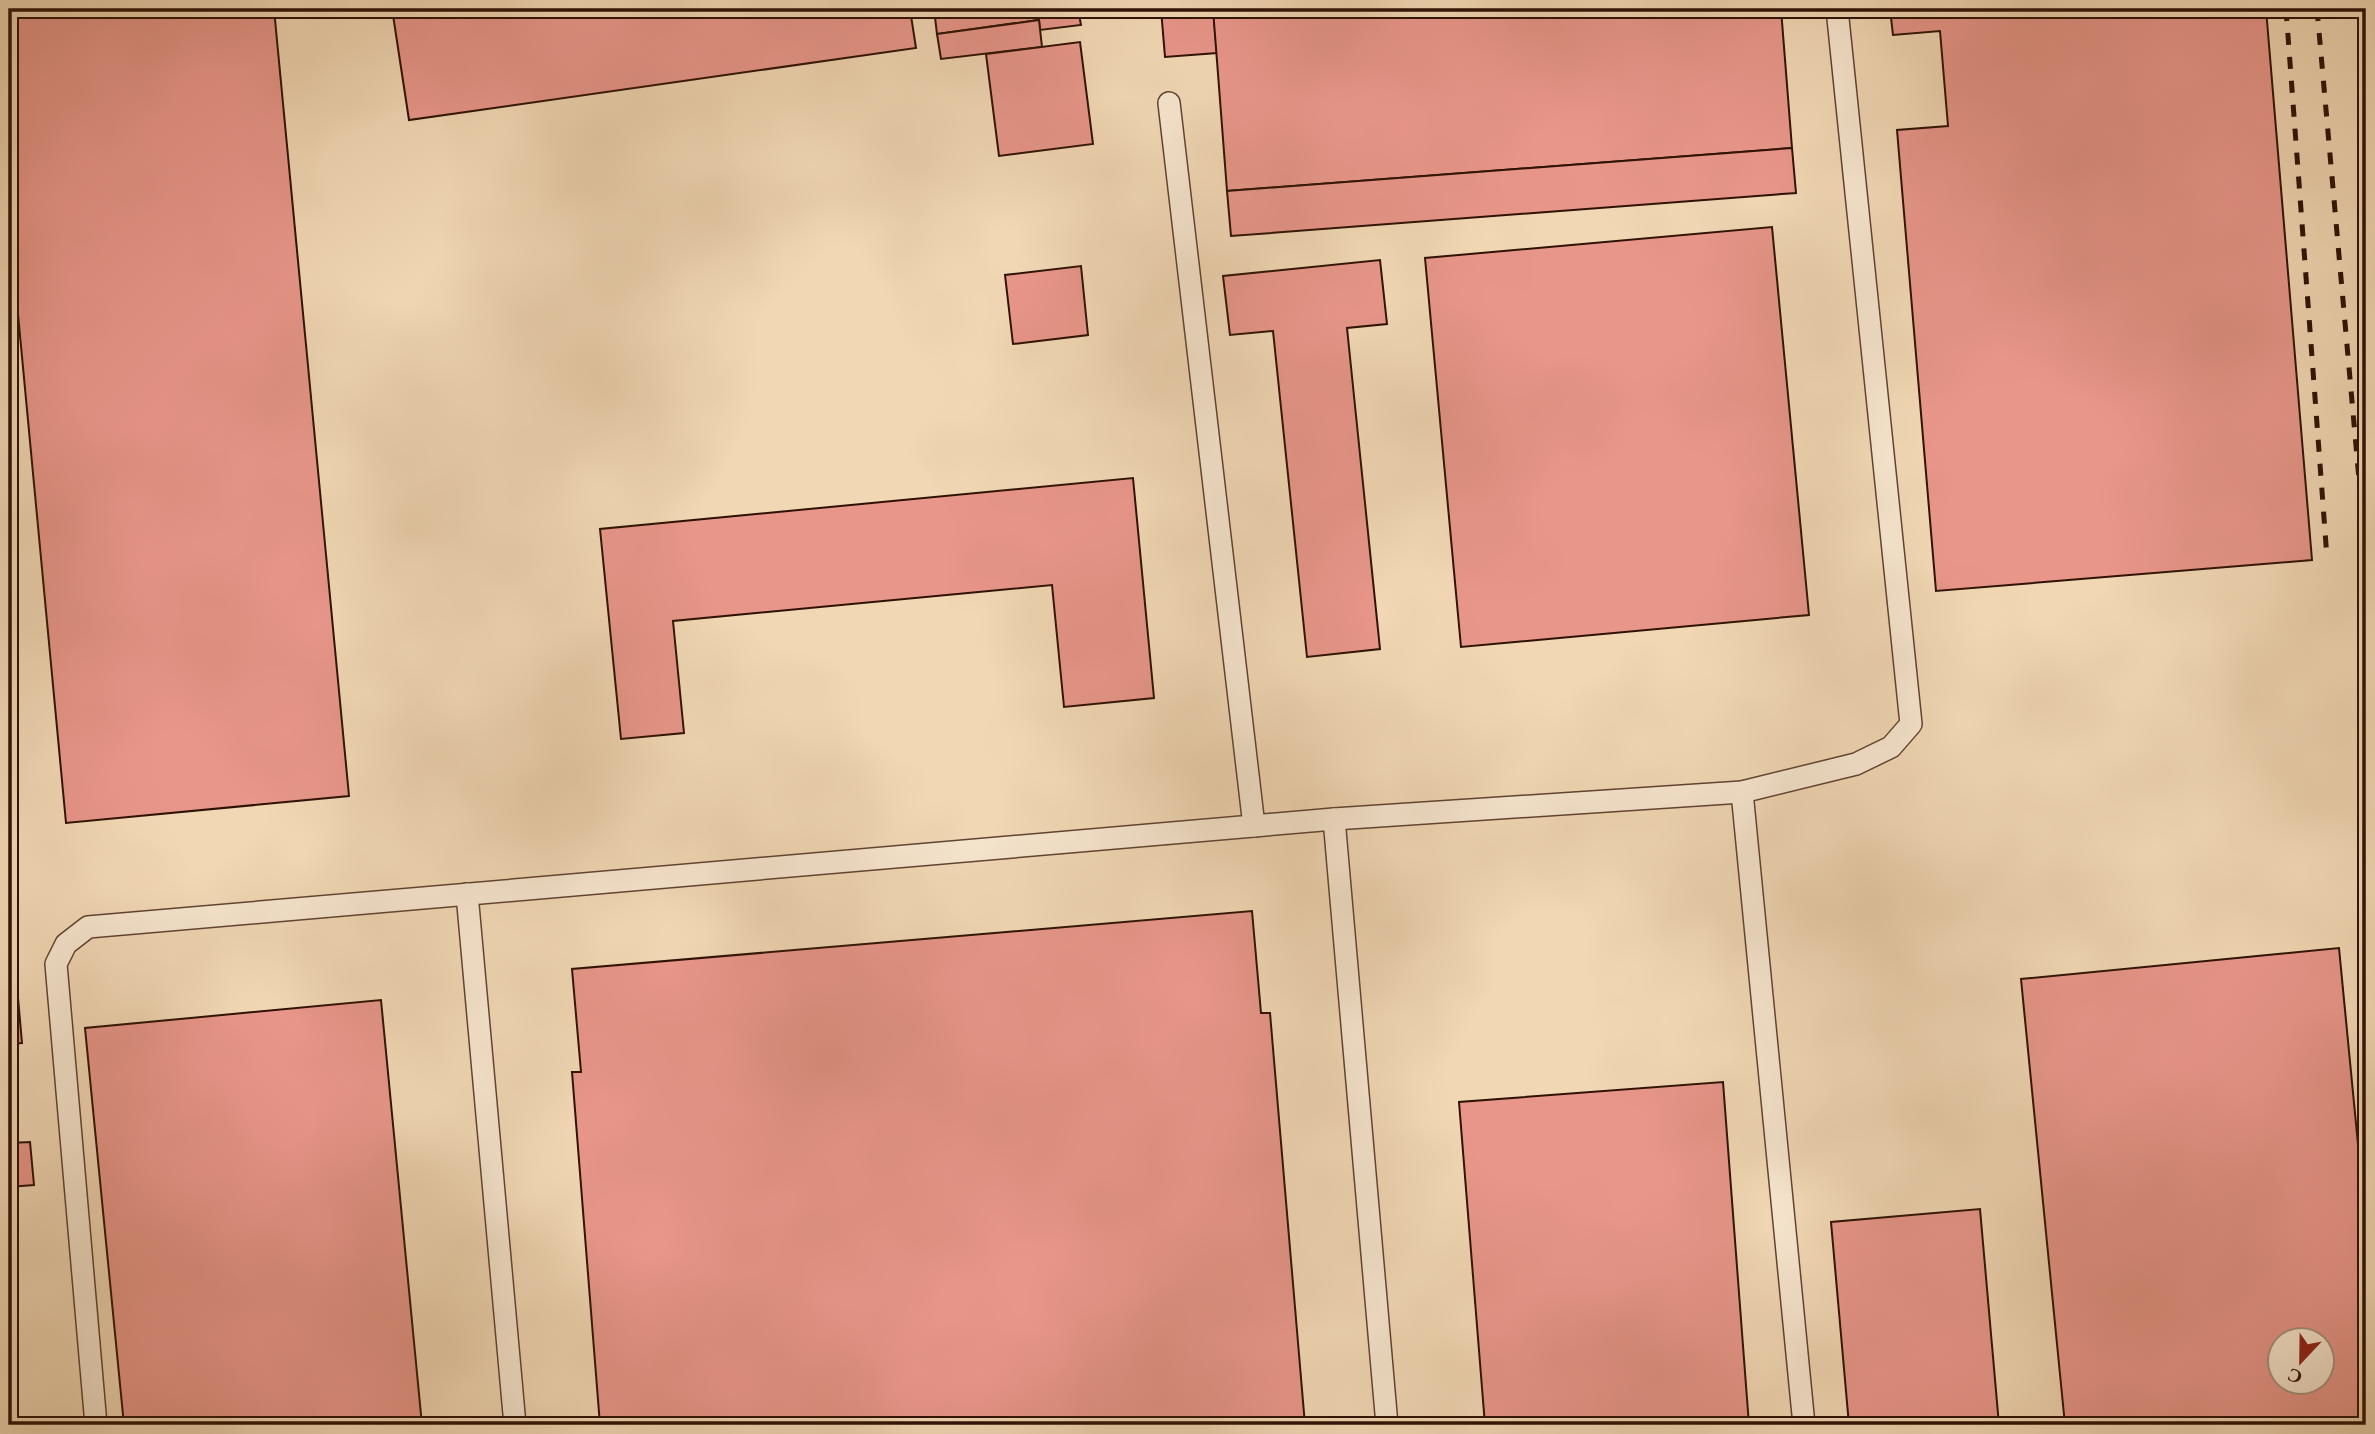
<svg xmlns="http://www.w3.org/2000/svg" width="2375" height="1434" font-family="'EB Garamond',serif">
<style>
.building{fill:#e8968a;stroke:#2f1205;stroke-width:2;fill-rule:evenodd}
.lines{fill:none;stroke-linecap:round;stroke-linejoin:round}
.lane-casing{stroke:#604331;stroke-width:24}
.lane{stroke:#f6e5ce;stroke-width:21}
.rail{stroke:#2f1205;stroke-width:5;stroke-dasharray:12 12;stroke-linecap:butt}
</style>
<rect width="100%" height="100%" fill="#f1d7b4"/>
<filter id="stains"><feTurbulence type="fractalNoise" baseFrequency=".00286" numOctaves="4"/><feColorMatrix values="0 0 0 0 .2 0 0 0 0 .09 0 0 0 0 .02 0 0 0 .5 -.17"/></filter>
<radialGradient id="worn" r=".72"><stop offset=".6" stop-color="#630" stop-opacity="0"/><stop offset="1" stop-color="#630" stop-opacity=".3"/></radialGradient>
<g class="building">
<path d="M9 9H274L349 796 66 823 9 219Z"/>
<path d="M438 9H910L916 48 409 120 393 15Z"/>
<path d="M934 9H1078L1081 25 1040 30 1039 20 937 34Z"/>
<path d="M1161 9H1213L1217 53 1165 57Z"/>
<path d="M1213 9H1781L1792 148 1227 191Z"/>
<path d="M1890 9H2266L2312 560 1936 591 1897 130 1948 126 1940 31 1893 35Z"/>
<path d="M1039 20 1042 47 941 59 937 34Z"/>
<path d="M1080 42 1093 144 999 156 986 54Z"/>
<path d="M1792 148 1796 193 1231 236 1227 191Z"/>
<path d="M1772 227 1809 615 1461 647 1425 258Z"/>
<path d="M1380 260 1387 324 1347 328 1380 649 1307 657 1273 331 1230 335 1223 276Z"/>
<path d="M1081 266 1088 335 1013 344 1005 275Z"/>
<path d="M1133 478 1154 698 1064 707 1052 585 673 621 684 733 621 739 600 529Z"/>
<path d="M1252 911 1261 1013H1270L1305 1425H600L572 1072H581L572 969Z"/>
<path d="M2339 948 2366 1227V1425H2065L2021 979ZM2280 1340H2322V1382H2280Z"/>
<path d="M9 964H15L22 1043 9 1044Z"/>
<path d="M381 1000 422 1425H124L85 1028Z"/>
<path d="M1723 1082 1749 1425H1485L1459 1102Z"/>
<path d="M30 1142 34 1185 9 1187V1143Z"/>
<path d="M1980 1209 1999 1425H1849L1831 1222Z"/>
</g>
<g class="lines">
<g class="lane-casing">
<g id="lane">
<path d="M1169 103 1254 826"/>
<path d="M1742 792 1804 1425"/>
<path d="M1334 819 1387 1425"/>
<path d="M467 894 515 1425"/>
<path d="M96 1425 56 964 66 944 88 927 1334 819 1742 792 1856 764 1891 747 1911 724 1837 9"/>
</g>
</g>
<use href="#lane" class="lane"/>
<g class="rail">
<path d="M2286 9 2327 558"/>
<path d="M2317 9 2366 558"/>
</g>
</g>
<rect width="2375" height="1434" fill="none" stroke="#f1d7b4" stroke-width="35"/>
<rect x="10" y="10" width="2354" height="1413" fill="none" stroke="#2f1205" stroke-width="3.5"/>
<rect x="18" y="18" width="2340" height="1399" fill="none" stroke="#2f1205" stroke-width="2"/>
<g transform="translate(2301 1361) rotate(202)"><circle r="33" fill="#f6e5ce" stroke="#a6917e" stroke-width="2"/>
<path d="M0-5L12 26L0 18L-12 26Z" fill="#8f2418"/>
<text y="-10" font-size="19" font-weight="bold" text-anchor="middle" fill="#2f1205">С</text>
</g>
<rect width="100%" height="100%" filter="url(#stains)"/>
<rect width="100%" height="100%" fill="url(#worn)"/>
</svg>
